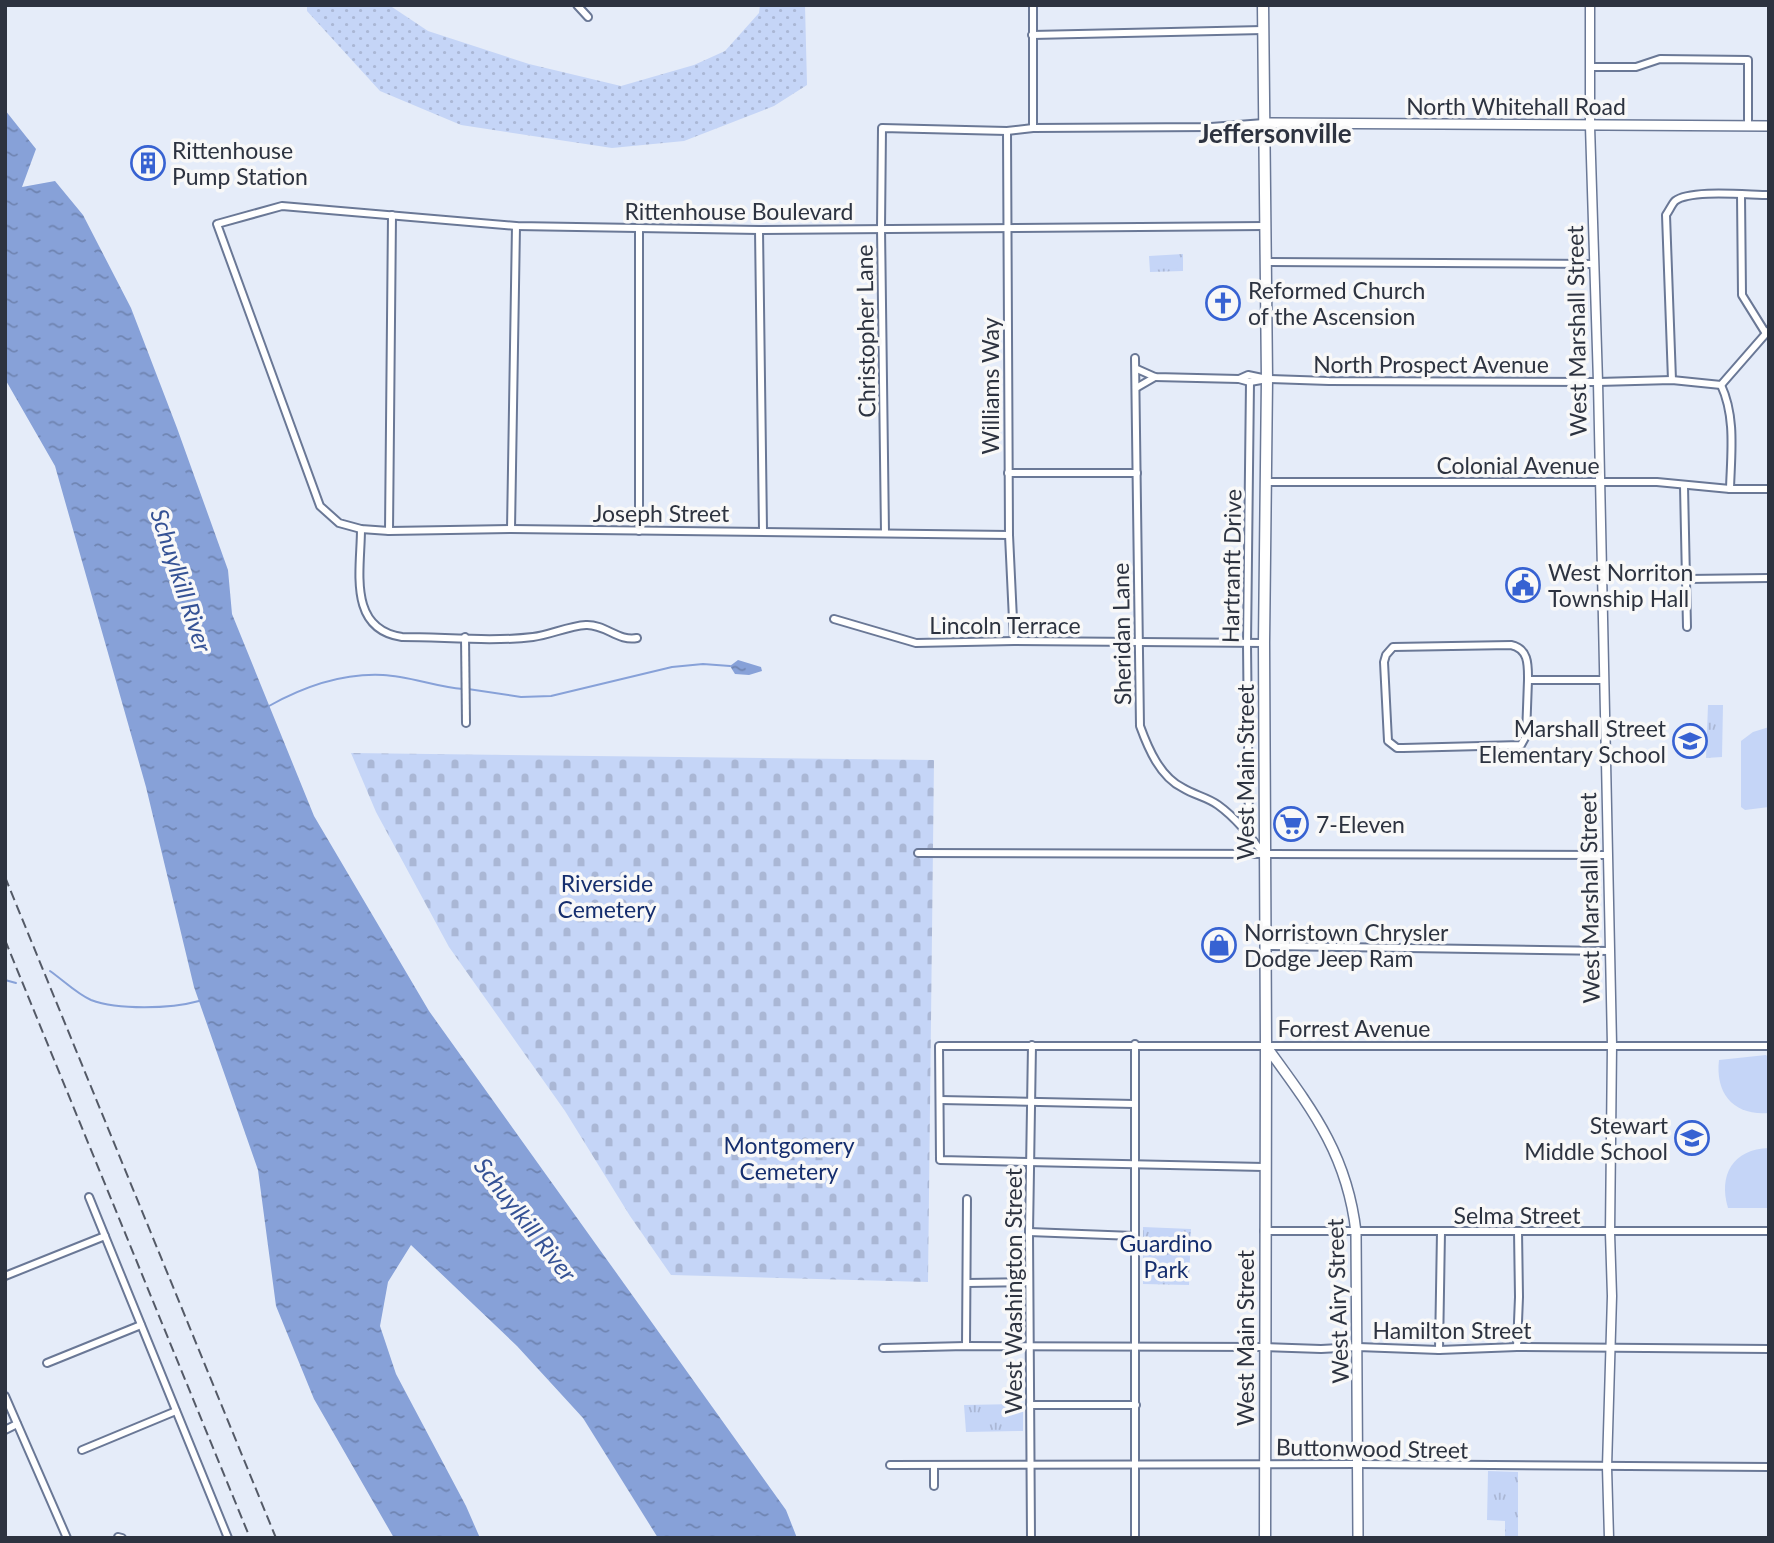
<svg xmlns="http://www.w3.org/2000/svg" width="1774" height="1543" font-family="Lato,sans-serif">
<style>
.grass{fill:url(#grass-dots)}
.cemetery{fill:url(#cemetery-stones)}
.park{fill:url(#park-tufts)}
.pitch{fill:#c5d5f7}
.water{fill:url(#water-ripples)}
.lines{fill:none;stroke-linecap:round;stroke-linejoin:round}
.stream{stroke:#87a1d8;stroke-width:2}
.minor-casing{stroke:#6a7896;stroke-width:10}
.tertiary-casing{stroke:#6a7896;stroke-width:11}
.secondary-casing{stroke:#6a7896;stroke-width:12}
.primary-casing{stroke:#6a7896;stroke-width:13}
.minor{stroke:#fff;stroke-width:6}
.tertiary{stroke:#fff;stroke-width:8}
.secondary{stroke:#fff;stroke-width:9}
.primary{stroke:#fff;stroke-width:10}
.rail{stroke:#545a67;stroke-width:2;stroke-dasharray:10 5;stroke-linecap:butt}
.labels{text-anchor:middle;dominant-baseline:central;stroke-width:7;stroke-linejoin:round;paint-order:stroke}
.street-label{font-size:23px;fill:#2d3340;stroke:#f8f8f8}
.poi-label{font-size:23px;fill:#2d3340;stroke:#f8f8f8;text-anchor:start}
.park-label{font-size:23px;fill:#152e6e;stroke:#f8f8f8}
.water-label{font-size:24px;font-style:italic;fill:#355295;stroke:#f8f8f8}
.quarter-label{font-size:26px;font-weight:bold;fill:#2d3340;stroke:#f8f8f8}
</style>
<defs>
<pattern id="grass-dots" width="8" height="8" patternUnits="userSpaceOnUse" patternTransform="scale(1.75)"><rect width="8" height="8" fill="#c5d5f7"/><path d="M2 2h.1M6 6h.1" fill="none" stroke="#aab7d5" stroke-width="1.8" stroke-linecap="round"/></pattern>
<pattern id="cemetery-stones" width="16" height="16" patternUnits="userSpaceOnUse" patternTransform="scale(1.75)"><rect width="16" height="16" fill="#c5d5f7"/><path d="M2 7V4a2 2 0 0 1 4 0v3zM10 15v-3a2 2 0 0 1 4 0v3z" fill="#aab7d5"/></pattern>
<pattern id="park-tufts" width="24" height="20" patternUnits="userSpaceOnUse" patternTransform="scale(1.75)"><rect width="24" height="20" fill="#c5d5f7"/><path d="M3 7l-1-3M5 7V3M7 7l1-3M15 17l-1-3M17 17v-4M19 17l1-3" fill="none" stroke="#aab7d5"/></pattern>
<pattern id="water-ripples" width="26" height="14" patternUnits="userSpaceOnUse" patternTransform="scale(1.75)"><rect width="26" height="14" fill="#87a1d8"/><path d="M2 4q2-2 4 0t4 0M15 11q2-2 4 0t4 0" fill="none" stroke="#6f84b1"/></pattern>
</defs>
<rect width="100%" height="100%" fill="#e5ecf9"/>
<path class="grass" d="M307 5H389L428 31 529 64 621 86 694 65 725 51 759 13 760 5H805L807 85 774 106 684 141 612 148 461 125 380 91 307 11Z"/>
<path class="cemetery" d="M351 753 934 760 928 1282 671 1275 630 1216 565 1111 449 947 376 812Z"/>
<g class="park">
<path d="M1183 254V271L1150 272 1149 256Z"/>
<path d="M1708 705H1723L1722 757 1706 758Z"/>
<path d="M1143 1227 1191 1229 1189 1285 1143 1284Z"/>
<path d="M1023 1404V1431L966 1432 964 1405Z"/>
<path d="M1488 1471 1518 1472V1538H1505V1521L1487 1520Z"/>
</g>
<g class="pitch">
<path d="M1156 258H1177L1178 268 1156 269Z"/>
<path d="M1769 727V807L1745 810 1741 807V741L1753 732Z"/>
<path d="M1766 1055 1769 1058V1113C1734 1116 1715 1094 1719 1060Z"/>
<path d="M1769 1148V1208H1728C1718 1175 1733 1149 1769 1148Z"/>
<rect x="1150" y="1233" width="16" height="13"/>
</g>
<g class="water">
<path d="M5 110 36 149 22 187 55 181 83 215 131 308 177 428 228 570 232 614 314 816 429 1011 786 1510 797 1538H658L583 1418 517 1346 411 1245 388 1282 380 1326 396 1374 466 1506 480 1538H394L314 1399 276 1306 258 1170 194 987 146 787 55 466 5 379Z"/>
<path d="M738 660 761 667 762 671 749 675 735 674 730 666Z"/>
</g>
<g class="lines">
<g class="stream">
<path d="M468 689 521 697 551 696 672 667 703 664 730 666"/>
<path d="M269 706C303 687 343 673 383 675 409 676 436 687 463 689"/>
<path d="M50 971C63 980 77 994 91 1000 118 1010 170 1009 199 1001"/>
<path d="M5 980 16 983"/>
</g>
<g class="minor-casing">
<g id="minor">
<path d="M577 5 588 17"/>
<path d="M1032 35 1263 30"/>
<path d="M1590 67H1636L1660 59 1748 60V126"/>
<path d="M1033 128V5"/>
<path d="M1007 131 1009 535 1014 641"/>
<path d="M1741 195 1742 295 1765 332"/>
<path d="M639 228V531"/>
<path d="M759 230 763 530"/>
<path d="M1265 262 1594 264"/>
<path d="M1135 358 1140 726C1148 748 1160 777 1183 788 1194 795 1207 797 1218 805 1236 818 1249 835 1263 853"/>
<path d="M1137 369 1155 377 1239 379 1250 382 1267 379"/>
<path d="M1239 379 1248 375 1267 379 1329 381 1598 382 1672 380 1721 385"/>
<path d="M1672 380 1666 215C1669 211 1672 204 1675 201 1690 189 1748 195 1769 195"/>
<path d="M1721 385C1736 417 1731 454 1730 489"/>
<path d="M1721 385 1769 330"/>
<path d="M1136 388 1155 377"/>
<path d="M1008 473H1137"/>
<path d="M1267 482H1657L1730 489H1769"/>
<path d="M1684 486 1687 627"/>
<path d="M361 529C361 569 347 629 402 637 444 637 491 642 533 637 550 635 568 626 586 625 605 624 619 642 637 638"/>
<path d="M511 529 516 226"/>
<path d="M389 531 392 215"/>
<path d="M885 533 881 228 882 128 1007 131 1033 128 1211 127 1264 123"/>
<path d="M1009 535 511 529 389 531 361 529 339 523 320 506 217 224 282 206 516 226 759 230 1265 226"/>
<path d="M1687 579 1769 578"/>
<path d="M834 619 916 643 1014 641 1264 643"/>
<path d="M465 637 466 723"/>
<path d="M1528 680 1526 736 1521 745 1403 748H1397L1388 741 1384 662 1386 655 1393 647 1511 645C1529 649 1528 665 1528 680H1604"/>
<path d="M1249 834 1247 644 1250 382"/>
<path d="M918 853 1606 855"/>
<path d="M1266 946 1609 951"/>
<path d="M940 1100 1134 1104"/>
<path d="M1264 1167 940 1160 939 1046H1769"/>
<path d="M89 1197 228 1538"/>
<path d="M1264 1231H1769"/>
<path d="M1029 1232 1134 1236"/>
<path d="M5 1276 105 1236"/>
<path d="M967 1283 1029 1282"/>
<path d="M966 1346 967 1199"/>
<path d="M1517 1347 1519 1297 1518 1231"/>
<path d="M883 1348 966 1346 1264 1347 1321 1349 1358 1347 1439 1350 1517 1347 1769 1349"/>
<path d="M1439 1350 1441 1232"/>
<path d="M47 1363 141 1325"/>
<path d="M5 1396 67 1538"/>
<path d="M1030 1405H1136"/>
<path d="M5 1430 17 1424"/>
<path d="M82 1450 176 1411"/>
<path d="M890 1465 1357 1464 1769 1467"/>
<path d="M934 1486V1465"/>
<path d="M118 1537 122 1538"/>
<path d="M1031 1538 1029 1232 1032 1045"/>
<path d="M1135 1538V1044"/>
</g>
</g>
<g class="tertiary-casing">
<path id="tertiary" d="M1590 5V126L1598 382 1612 1045 1610 1233 1612 1296 1607 1467 1609 1538"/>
</g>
<g class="secondary-casing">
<g id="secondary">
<path d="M1264 123 1769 126"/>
<path d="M1266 1046C1311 1108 1347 1153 1356 1232L1358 1538"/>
</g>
</g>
<g class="primary-casing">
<path id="primary" d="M1263 5 1267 379 1264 643 1266 1046 1265 1538"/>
</g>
<use href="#minor" class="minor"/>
<use href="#tertiary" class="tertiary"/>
<use href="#secondary" class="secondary"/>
<use href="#primary" class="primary"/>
<g class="rail">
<path d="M5 877 276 1538"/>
<path d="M5 940 250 1538"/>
</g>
</g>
<defs>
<g id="building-ring" transform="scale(1.75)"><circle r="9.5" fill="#f8f8f8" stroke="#3762d2" stroke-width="1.5"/><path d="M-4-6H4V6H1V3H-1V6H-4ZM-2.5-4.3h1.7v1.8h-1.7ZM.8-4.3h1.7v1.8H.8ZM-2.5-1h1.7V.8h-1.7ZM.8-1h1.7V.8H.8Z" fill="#3762d2"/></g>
<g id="church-ring" transform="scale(1.75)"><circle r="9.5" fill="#f8f8f8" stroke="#3762d2" stroke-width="1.5"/><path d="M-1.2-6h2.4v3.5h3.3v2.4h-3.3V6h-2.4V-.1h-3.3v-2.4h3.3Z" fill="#3762d2"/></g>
<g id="civic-ring" transform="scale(1.75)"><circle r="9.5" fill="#f8f8f8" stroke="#3762d2" stroke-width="1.5"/><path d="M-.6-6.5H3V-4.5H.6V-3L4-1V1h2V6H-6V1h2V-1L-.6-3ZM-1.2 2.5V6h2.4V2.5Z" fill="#3762d2"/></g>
<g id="school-ring" transform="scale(1.75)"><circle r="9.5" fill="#f8f8f8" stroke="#3762d2" stroke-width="1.5"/><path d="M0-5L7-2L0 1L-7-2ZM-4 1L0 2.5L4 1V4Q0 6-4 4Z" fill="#3762d2"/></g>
<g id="supermarket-ring" transform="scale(1.75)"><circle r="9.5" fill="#f8f8f8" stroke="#3762d2" stroke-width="1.5"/><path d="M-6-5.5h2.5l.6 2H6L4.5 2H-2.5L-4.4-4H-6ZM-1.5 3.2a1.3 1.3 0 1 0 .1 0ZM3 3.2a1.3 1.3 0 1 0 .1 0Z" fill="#3762d2"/></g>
<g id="shop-ring" transform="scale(1.75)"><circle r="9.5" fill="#f8f8f8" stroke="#3762d2" stroke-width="1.5"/><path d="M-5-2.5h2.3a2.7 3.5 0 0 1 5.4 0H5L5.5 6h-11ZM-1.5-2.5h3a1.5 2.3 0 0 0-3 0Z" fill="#3762d2"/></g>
</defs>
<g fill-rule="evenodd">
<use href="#building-ring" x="148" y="163"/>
<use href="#church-ring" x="1223" y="303"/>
<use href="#civic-ring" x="1523" y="585"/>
<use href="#school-ring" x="1690" y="741"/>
<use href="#supermarket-ring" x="1291" y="824"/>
<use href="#shop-ring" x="1219" y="945"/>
<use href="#school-ring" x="1692" y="1138"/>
</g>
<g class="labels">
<g class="street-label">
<text x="1516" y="106">North Whitehall Road</text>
<text x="739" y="211">Rittenhouse Boulevard</text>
<text transform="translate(865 331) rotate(-91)">Christopher Lane</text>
<text transform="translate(1576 331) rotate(-91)">West Marshall Street</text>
<text x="1431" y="364">North Prospect Avenue</text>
<text transform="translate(990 386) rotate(-90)">Williams Way</text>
<text x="1518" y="465">Colonial Avenue</text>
<text x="661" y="513">Joseph Street</text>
<text transform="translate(1231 566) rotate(-89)">Hartranft Drive</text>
<text x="1005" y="625">Lincoln Terrace</text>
<text transform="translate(1121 634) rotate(-91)">Sheridan Lane</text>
<text transform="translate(1245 772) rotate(-90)">West Main Street</text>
<text transform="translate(1589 898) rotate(-91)">West Marshall Street</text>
<text x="1354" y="1028">Forrest Avenue</text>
<text x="1517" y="1215">Selma Street</text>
<text transform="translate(1013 1291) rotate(-90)">West Washington Street</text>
<text transform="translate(1337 1301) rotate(-92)">West Airy Street</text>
<text x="1452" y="1330">Hamilton Street</text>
<text transform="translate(1245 1338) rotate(-90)">West Main Street</text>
<text transform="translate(1372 1448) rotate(1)">Buttonwood Street</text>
</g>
<g class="poi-label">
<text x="172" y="150">Rittenhouse<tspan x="172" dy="26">Pump Station</tspan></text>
<text x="1248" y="290">Reformed Church<tspan x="1248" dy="26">of the Ascension</tspan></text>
<text x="1548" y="572">West Norriton<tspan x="1548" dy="26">Township Hall</tspan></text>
<text x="1666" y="728" text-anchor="end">Marshall Street<tspan x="1666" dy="26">Elementary School</tspan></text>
<text x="1316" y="824">7-Eleven</text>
<text x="1244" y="932">Norristown Chrysler<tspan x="1244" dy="26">Dodge Jeep Ram</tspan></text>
<text x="1668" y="1125" text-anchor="end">Stewart<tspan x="1668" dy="26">Middle School</tspan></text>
</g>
<g class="park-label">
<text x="607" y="883">Riverside<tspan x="607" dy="26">Cemetery</tspan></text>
<text x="789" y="1145">Montgomery<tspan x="789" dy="26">Cemetery</tspan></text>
<text x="1166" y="1243">Guardino<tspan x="1166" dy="26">Park</tspan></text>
</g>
<g class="water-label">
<text transform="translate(182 580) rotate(72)">Schuylkill River</text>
<text transform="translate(526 1219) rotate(52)">Schuylkill River</text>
</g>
<g class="quarter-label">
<text x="1275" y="133">Jeffersonville</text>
</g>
</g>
<rect width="1774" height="1543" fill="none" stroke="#2d3340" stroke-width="14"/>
</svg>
